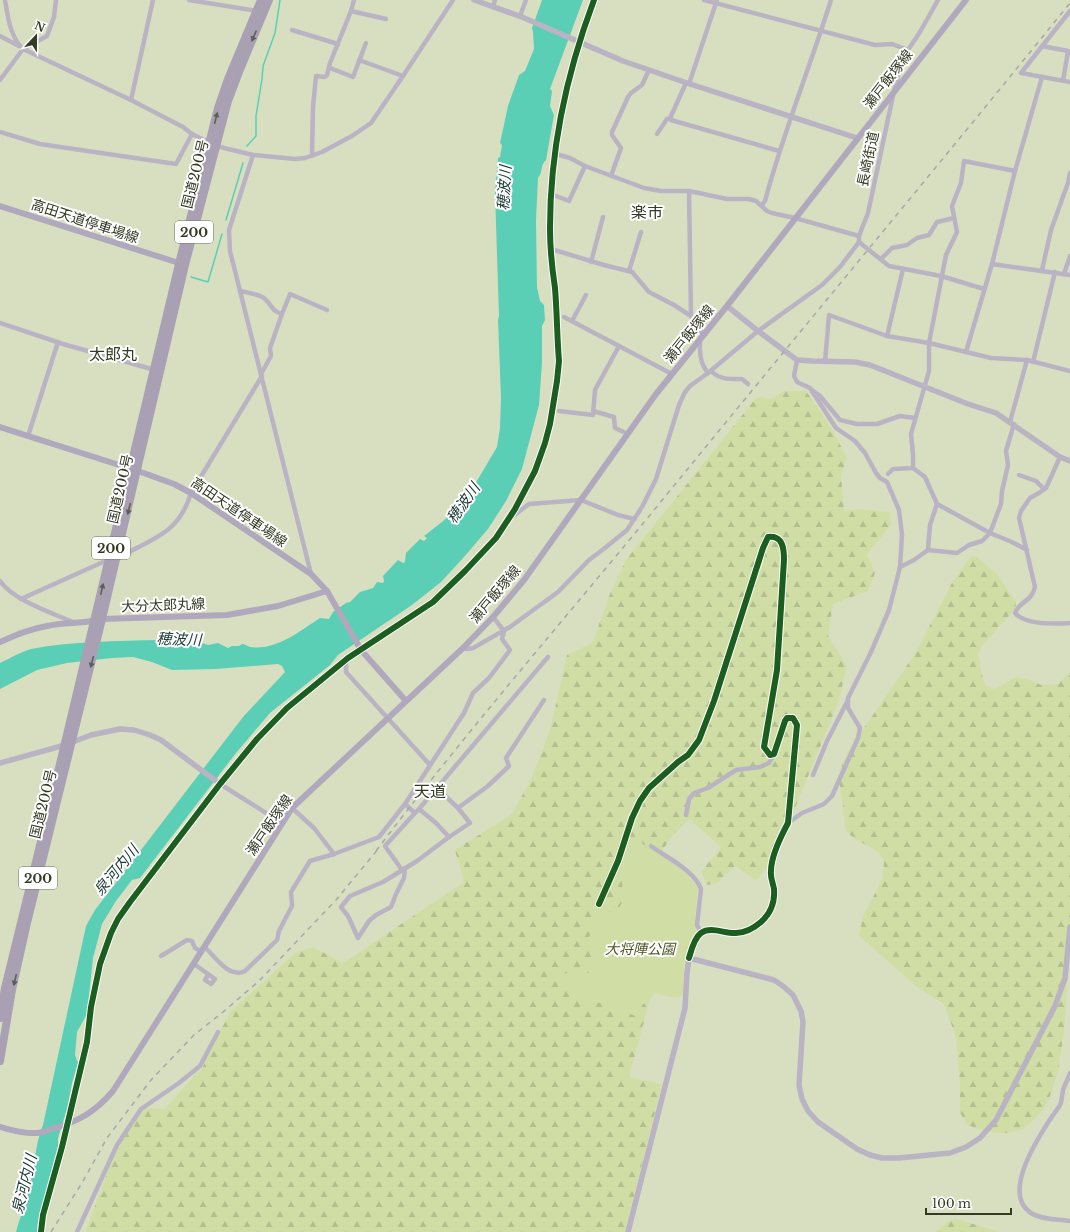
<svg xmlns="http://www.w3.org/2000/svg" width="1070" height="1232" font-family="'Libre Baskerville','Noto Sans JP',serif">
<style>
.forest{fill:url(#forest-firs)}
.park{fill:#d0dea6}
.water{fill:#5bcfb5}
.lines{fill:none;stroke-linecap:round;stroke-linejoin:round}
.stream{stroke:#5bcfb5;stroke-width:1.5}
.minor{stroke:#b9b3c3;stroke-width:4.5}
.tertiary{stroke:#b9b3c3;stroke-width:5.5}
.secondary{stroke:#b0a8bc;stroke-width:6}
.trunk{stroke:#aaa0b4;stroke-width:8}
.rail{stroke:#a8a6a9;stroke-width:1.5;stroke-dasharray:5 5;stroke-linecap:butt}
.cycleway-casing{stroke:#fff;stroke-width:8}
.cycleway{stroke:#1b5e20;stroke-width:6}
.oneway{fill:#5d5e56}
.labels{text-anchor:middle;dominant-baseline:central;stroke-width:4;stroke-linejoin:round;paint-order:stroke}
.shield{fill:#fff;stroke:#717565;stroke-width:1}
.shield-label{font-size:13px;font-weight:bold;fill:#343a23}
.street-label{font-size:14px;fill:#343a23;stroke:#fff}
.park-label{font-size:14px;font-style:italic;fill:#4a5520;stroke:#fff}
.water-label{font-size:15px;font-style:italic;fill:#1a3933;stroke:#fff}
.quarter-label{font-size:16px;fill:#343a23;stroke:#fff}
</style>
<defs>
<pattern id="forest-firs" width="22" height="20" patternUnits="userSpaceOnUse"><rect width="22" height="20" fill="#d0dea6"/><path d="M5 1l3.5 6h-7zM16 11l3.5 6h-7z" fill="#b3bf8f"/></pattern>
</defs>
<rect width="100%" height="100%" fill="#d8dfc0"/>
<g class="forest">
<path d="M785 391H806L832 429 847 458 841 476 844 511 861 509 890 512 891 525 867 554 875 573 868 591 833 604 828 636 847 666 838 703 795 808 783 822 766 868 756 881 735 866 717 883 707 885 701 872 721 847 689 819 673 835 657 858 653 988 629 1077 662 1084 625 1232H85L116 1150 144 1108 164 1109 202 1068 230 1012 295 953 313 947 343 963 464 882 455 850 512 814 531 779 550 730 567 655 593 642 609 596 626 560 756 398 763 397 770 399Z"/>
<path d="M971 556 977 557 996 573 1016 602 1015 609 983 645 978 654 983 679 987 686 994 689 1016 677 1028 679 1041 685 1058 684 1070 672V948L1064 1032 1058 1072 1048 1102 1038 1116 1022 1130 1006 1133 985 1132 968 1125 960 1113V1085L956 1037 944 1004 918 988 859 936 863 916 882 880 884 863 880 854 872 848 856 840 845 830 843 805 839 780 842 765 848 751 915 654 953 581Z"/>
<path d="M956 1219 1000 1232H935L947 1222Z"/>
</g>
<path class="park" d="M629 836C650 848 684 867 698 887L695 918 696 934 684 965V993C679 1002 663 995 655 993L648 1001 642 1005 640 1013 636 1016 564 990 558 981 560 975 571 972 588 973 594 969C594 959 587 951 587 942L600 912C605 912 614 913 618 909 628 899 620 878 620 866 619 858 626 844 629 836Z"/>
<path class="water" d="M542 0H583L550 89 552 91 550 106 554 115 546 160C540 165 543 173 538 178L536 220 537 287 540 301 544 305 545 320 542 326V363L539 405 522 469 506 501 488 529 464 557 441 582 412 605 338 655 330 665 270 713 236 753 140 878 132 880 116 901 102 924 93 958 87 1014 77 1032 75 1055 78 1063 72 1083 67 1109 58 1138V1146L38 1221 37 1232H16C19 1219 25 1207 28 1194 35 1171 34 1146 43 1125L86 926 95 910 243 717 285 672 282 666 278 664 216 669 172 670 152 662 133 657 112 658 67 663 37 670 0 689V663C10 658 21 652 31 649 73 641 118 641 160 640L165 644C167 644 169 643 171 642 178 640 203 642 208 645L218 643 228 648 232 646H239L242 644C245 644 247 646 250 647 276 651 300 631 320 618L329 619 333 612 346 603 350 602 360 592 373 588 377 582 383 583 384 581 383 576 398 560 403 563 405 562 406 553 420 539 424 541 427 538 424 536 442 522 455 510 464 497 471 491 497 447 500 428 501 398 498 320 499 316 495 193 498 158 500 157 502 145 500 143 508 106 519 75 525 71 534 49 533 32 532 28Z"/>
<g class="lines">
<g class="stream">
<path d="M247 146 256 136V116L262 79 263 66 275 33 280 0"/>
<path d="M226 220 243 163"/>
<path d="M191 277 208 282 222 234"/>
</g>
<g class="minor">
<path d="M5 0C8 18 10 36 23 49L131 100 183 127 192 134 216 146 253 155 295 159 305 158 322 152 352 136 371 123 403 76 453 0"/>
<path d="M189 0 258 11"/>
<path d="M704 0 875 45 892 44 908 50"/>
<path d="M493 7 495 0"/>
<path d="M351 11 386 19"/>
<path d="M1070 11 1021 73 1070 82"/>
<path d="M520 16 526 0"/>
<path d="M292 30 338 44"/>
<path d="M0 36 19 46"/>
<path d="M1042 46 1068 51 1063 81"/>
<path d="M359 60 403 76"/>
<path d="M330 68 353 77 366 43"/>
<path d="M0 80 23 49 47 36 54 17 56 0"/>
<path d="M686 83 671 116V120L779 151"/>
<path d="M689 84 717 0"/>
<path d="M131 100 153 0"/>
<path d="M0 132 40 144 176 164 192 134"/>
<path d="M657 134 667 119 671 118"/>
<path d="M556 154 570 158 585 166 644 188 661 191H689L727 199H749L756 201 767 211 772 213 795 218 859 236"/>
<path d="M253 155 229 230 230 251 311 574"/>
<path d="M312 156 313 107 316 76 325 77 327 75 330 63 351 11 354 0"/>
<path d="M1015 171 964 161 961 183 952 206 957 232 946 255 929 343V371L911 434 913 454V468L925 477 937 504 990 533 1012 542 1027 550"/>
<path d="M611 176 621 148 612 135V132L628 97 631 93 642 85 649 70"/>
<path d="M689 191 691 316"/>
<path d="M551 194 569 201 585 166"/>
<path d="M762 205 765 201C783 133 810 67 831 0"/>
<path d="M859 242 889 266 941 276 984 289"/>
<path d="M551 249 604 265 632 272 649 292 674 305 691 316 703 335"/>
<path d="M881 259 892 248 907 245 917 238 929 235 937 222 954 218"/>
<path d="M591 262 603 217"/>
<path d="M992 264 1070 275"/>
<path d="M1042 270 1051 230 1068 183 1070 173"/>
<path d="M629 271 641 232"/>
<path d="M1064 274 1070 256"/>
<path d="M240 291C248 293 260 294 265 299 273 306 271 311 282 314L290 294 327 310"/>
<path d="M564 317 672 374"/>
<path d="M572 321 586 295"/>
<path d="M0 323 63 344 155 370"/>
<path d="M887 336 903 269"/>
<path d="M700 338C700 352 699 362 708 373"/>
<path d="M966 352 992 264 1015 171 1042 77"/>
<path d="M825 362 829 315 887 336 929 343 991 358 1027 360 1070 371"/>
<path d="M1033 362 1055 272"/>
<path d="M711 371C720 380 730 379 742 379L748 384"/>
<path d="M261 374 271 356 270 348 282 314"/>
<path d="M812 390 820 396 840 420 857 424H877L900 416 915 418"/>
<path d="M559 411 593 415 595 390 619 346"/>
<path d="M593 411 614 417 615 428 628 434"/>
<path d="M1010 422 1027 360"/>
<path d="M28 436 58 342"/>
<path d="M1060 457 1046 488 1039 493 1030 498 1021 511 1019 518 1035 587C1031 603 1020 600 1015 613 1025 625 1056 624 1070 623"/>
<path d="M888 474 893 469 913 468"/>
<path d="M1019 475 1036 481 1044 489"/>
<path d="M512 517 529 504 581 500 618 515 634 519"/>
<path d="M928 550 930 525 937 504"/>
<path d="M127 553C158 537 180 530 191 493L262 376"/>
<path d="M900 567 914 560 928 550 957 553 969 545 982 541 990 533 1001 504 1002 491 1008 465 1006 451 1014 424"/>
<path d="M0 581C14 601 53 613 75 623"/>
<path d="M21 599 103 562"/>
<path d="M493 617 504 631"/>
<path d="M463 648 467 649 473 648 510 627 558 592 589 560 605 548 627 530 642 507 656 479 679 405 685 392 690 386 708 373 758 331 822 285 840 267 859 242V236L868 213 894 91 902 62 908 50 920 32 938 0"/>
<path d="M346 660V672L430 765"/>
<path d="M813 775 827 741 847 702"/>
<path d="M220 784 282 823"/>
<path d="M437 788 458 808 470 823 449 837"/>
<path d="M405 804 415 813 419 809 436 823 449 837 417 861 383 882 350 896 341 907 348 916 358 938 369 921 376 915 391 907 396 894 404 878 405 868"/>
<path d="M292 808 314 828 334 854"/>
<path d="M458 808 488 786 509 766 506 758 544 700"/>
<path d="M419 809 548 657"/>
<path d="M686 815 689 799 694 793 708 788 736 770 760 767 769 763 774 754"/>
<path d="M788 823 802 813 824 804 832 796 858 738 860 728 848 708V698L871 652 889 610 900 567 902 535 899 510 887 482 880 478 876 473 865 453 855 441 836 428 810 388 797 382 794 376 797 360"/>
<path d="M651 846C666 857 695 871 701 889L697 925 701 933"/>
<path d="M402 870 385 846 415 813"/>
<path d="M599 904 618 861 632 818 640 801 649 788 678 762 688 755 699 740 714 701 763 548 768 537C783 535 784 549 784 560L777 670 764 747 770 755 774 754 785 721 787 718H793L797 725 788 823C781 836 771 856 771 871 770 877 773 883 774 889 775 902 770 914 761 922 754 928 746 933 736 933 725 934 711 926 701 933 694 938 691 951 689 958"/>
<path d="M205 947C215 957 229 979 245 971L277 940 279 931 292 906 291 892 310 861 334 854 379 837 405 804 464 713 473 693 489 678 510 650 502 639 504 631"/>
<path d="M161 956 187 940 192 941 195 948 202 952"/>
<path d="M194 964 215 979 211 984 205 980 208 975"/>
<path d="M1070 1073C1068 1079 1065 1084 1063 1090 1062 1095 1062 1101 1060 1105 1058 1109 1054 1113 1051 1118 1038 1138 1001 1194 1031 1213 1042 1220 1058 1219 1070 1221"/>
<path d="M41 1232 43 1215 62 1147 87 1042 91 1007 100 964 111 933 118 919 130 902 220 784 257 739 287 708 348 658 433 602 465 571 496 538 515 509 535 471 545 443 550 424 557 381 559 361C557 337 557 312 555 288 552 268 550 248 550 228 550 151 567 72 594 0"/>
<path d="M77 1232 117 1145 141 1109 179 1083 200 1066 218 1032"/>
</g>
<g class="tertiary">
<path d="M474 0 522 17 623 61 687 83 857 138"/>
<path d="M727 306 758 331 797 360 812 361 855 362 870 365 968 404 996 413 1060 457 1070 461"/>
<path d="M0 763 65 745 91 735 120 729 134 730 150 735 161 740 220 784"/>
<path d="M628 1232 685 1008 687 973 689 958 774 980 783 986 793 995 801 1011 803 1022 799 1085 802 1099 808 1111 818 1122 857 1149 870 1155 882 1158H899L950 1153 966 1147 980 1138 996 1120 1055 1006 1065 978 1070 927"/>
</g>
<g class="secondary">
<path d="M0 206 182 264"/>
<path d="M0 427 138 471 174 484 191 493 311 574 327 591 361 650 406 701"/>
<path d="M0 642C15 635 30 629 47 626 65 622 84 624 102 619L227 615 278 606 327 591"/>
<path d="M0 1127C12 1130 24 1134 36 1133 41 1133 47 1131 51 1129 78 1122 95 1112 113 1091L292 808 463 648 493 617 524 580 656 394 727 306 966 0"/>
</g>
<g class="trunk">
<path d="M0 1018 5 988 60 764 179 264 218 108 228 79 261 0"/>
<path d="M0 1061 12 990 27 923 102 619 185 265 228 101 239 72 269 0"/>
</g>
<g class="rail">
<path d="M376 851C469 728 571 612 668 493 802 329 937 167 1070 3"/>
<path d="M51 1232 82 1183 107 1138 151 1080 194 1035 223 1012 259 981 336 900 379 848"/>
</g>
<g class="cycleway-casing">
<g id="cycleway">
<path d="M599 904 618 861 632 818 640 801 649 788 678 762 688 755 699 740 714 701 763 548 768 537C783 535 784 549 784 560L777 670 764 747 770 755 774 754 785 721 787 718H793L797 725 788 823C781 836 771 856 771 871 770 877 773 883 774 889 775 902 770 914 761 922 754 928 746 933 736 933 725 934 711 926 701 933 694 938 691 951 689 958"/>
<path d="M41 1232 43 1215 62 1147 87 1042 91 1007 100 964 111 933 118 919 130 902 220 784 257 739 287 708 348 658 433 602 465 571 496 538 515 509 535 471 545 443 550 424 557 381 559 361C557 337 557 312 555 288 552 268 550 248 550 228 550 151 567 72 594 0"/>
</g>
</g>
<use href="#cycleway" class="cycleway"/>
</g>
<defs><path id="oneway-solid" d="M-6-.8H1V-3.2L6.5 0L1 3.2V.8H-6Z"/></defs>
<g class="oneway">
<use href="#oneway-solid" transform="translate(254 36) rotate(113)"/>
<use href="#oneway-solid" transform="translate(216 118) rotate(-76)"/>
<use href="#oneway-solid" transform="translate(129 509) rotate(103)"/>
<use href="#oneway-solid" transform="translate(102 589) rotate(-77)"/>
<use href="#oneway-solid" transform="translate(92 662) rotate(104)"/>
<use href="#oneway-solid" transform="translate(15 980) rotate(103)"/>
</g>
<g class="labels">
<g class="shield">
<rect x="175" y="221" width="38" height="22" rx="3"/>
<rect x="92" y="537" width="38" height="22" rx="3"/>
<rect x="19" y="867" width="38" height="22" rx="3"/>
</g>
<g class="shield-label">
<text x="194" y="232">200</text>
<text x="111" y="548">200</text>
<text x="38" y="878">200</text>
</g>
<g class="street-label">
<text transform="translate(888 79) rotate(-52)">瀬戸飯塚線</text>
<text transform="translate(868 159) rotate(-78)">長崎街道</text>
<text transform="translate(195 174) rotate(-76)">国道200号</text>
<text transform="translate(85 221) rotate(18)">高田天道停車場線</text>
<text transform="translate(689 334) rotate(-51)">瀬戸飯塚線</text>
<text transform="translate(120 489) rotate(-77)">国道200号</text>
<text transform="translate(239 512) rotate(34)">高田天道停車場線</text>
<text transform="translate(495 594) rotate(-50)">瀬戸飯塚線</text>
<text transform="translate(163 605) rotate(-2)">大分太郎丸線</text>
<text transform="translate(43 804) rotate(-76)">国道200号</text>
<text transform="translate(269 825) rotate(-56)">瀬戸飯塚線</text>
</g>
<g class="park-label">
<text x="640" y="949">大将陣公園</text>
</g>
<g class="water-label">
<text transform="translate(504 188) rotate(-87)">穂波川</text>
<text transform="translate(463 503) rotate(-55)">穂波川</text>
<text transform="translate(179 639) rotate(2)">穂波川</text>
<text transform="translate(116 870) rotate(-50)">泉河内川</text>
<text transform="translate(24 1184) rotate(-76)">泉河内川</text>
</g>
<g class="quarter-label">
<text x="647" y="212">楽市</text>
<text x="113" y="354">太郎丸</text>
<text x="430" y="791">天道</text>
</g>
</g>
<g transform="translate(36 36) rotate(22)" stroke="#ffffff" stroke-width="3" paint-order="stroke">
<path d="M0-3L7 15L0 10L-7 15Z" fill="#343a23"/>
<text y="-6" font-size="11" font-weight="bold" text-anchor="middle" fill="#343a23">N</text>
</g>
<path d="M926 1208v6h85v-6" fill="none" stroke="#343a23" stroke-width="2"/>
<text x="932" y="1208" font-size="12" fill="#343a23" stroke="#ffffff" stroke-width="3" paint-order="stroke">100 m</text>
</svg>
